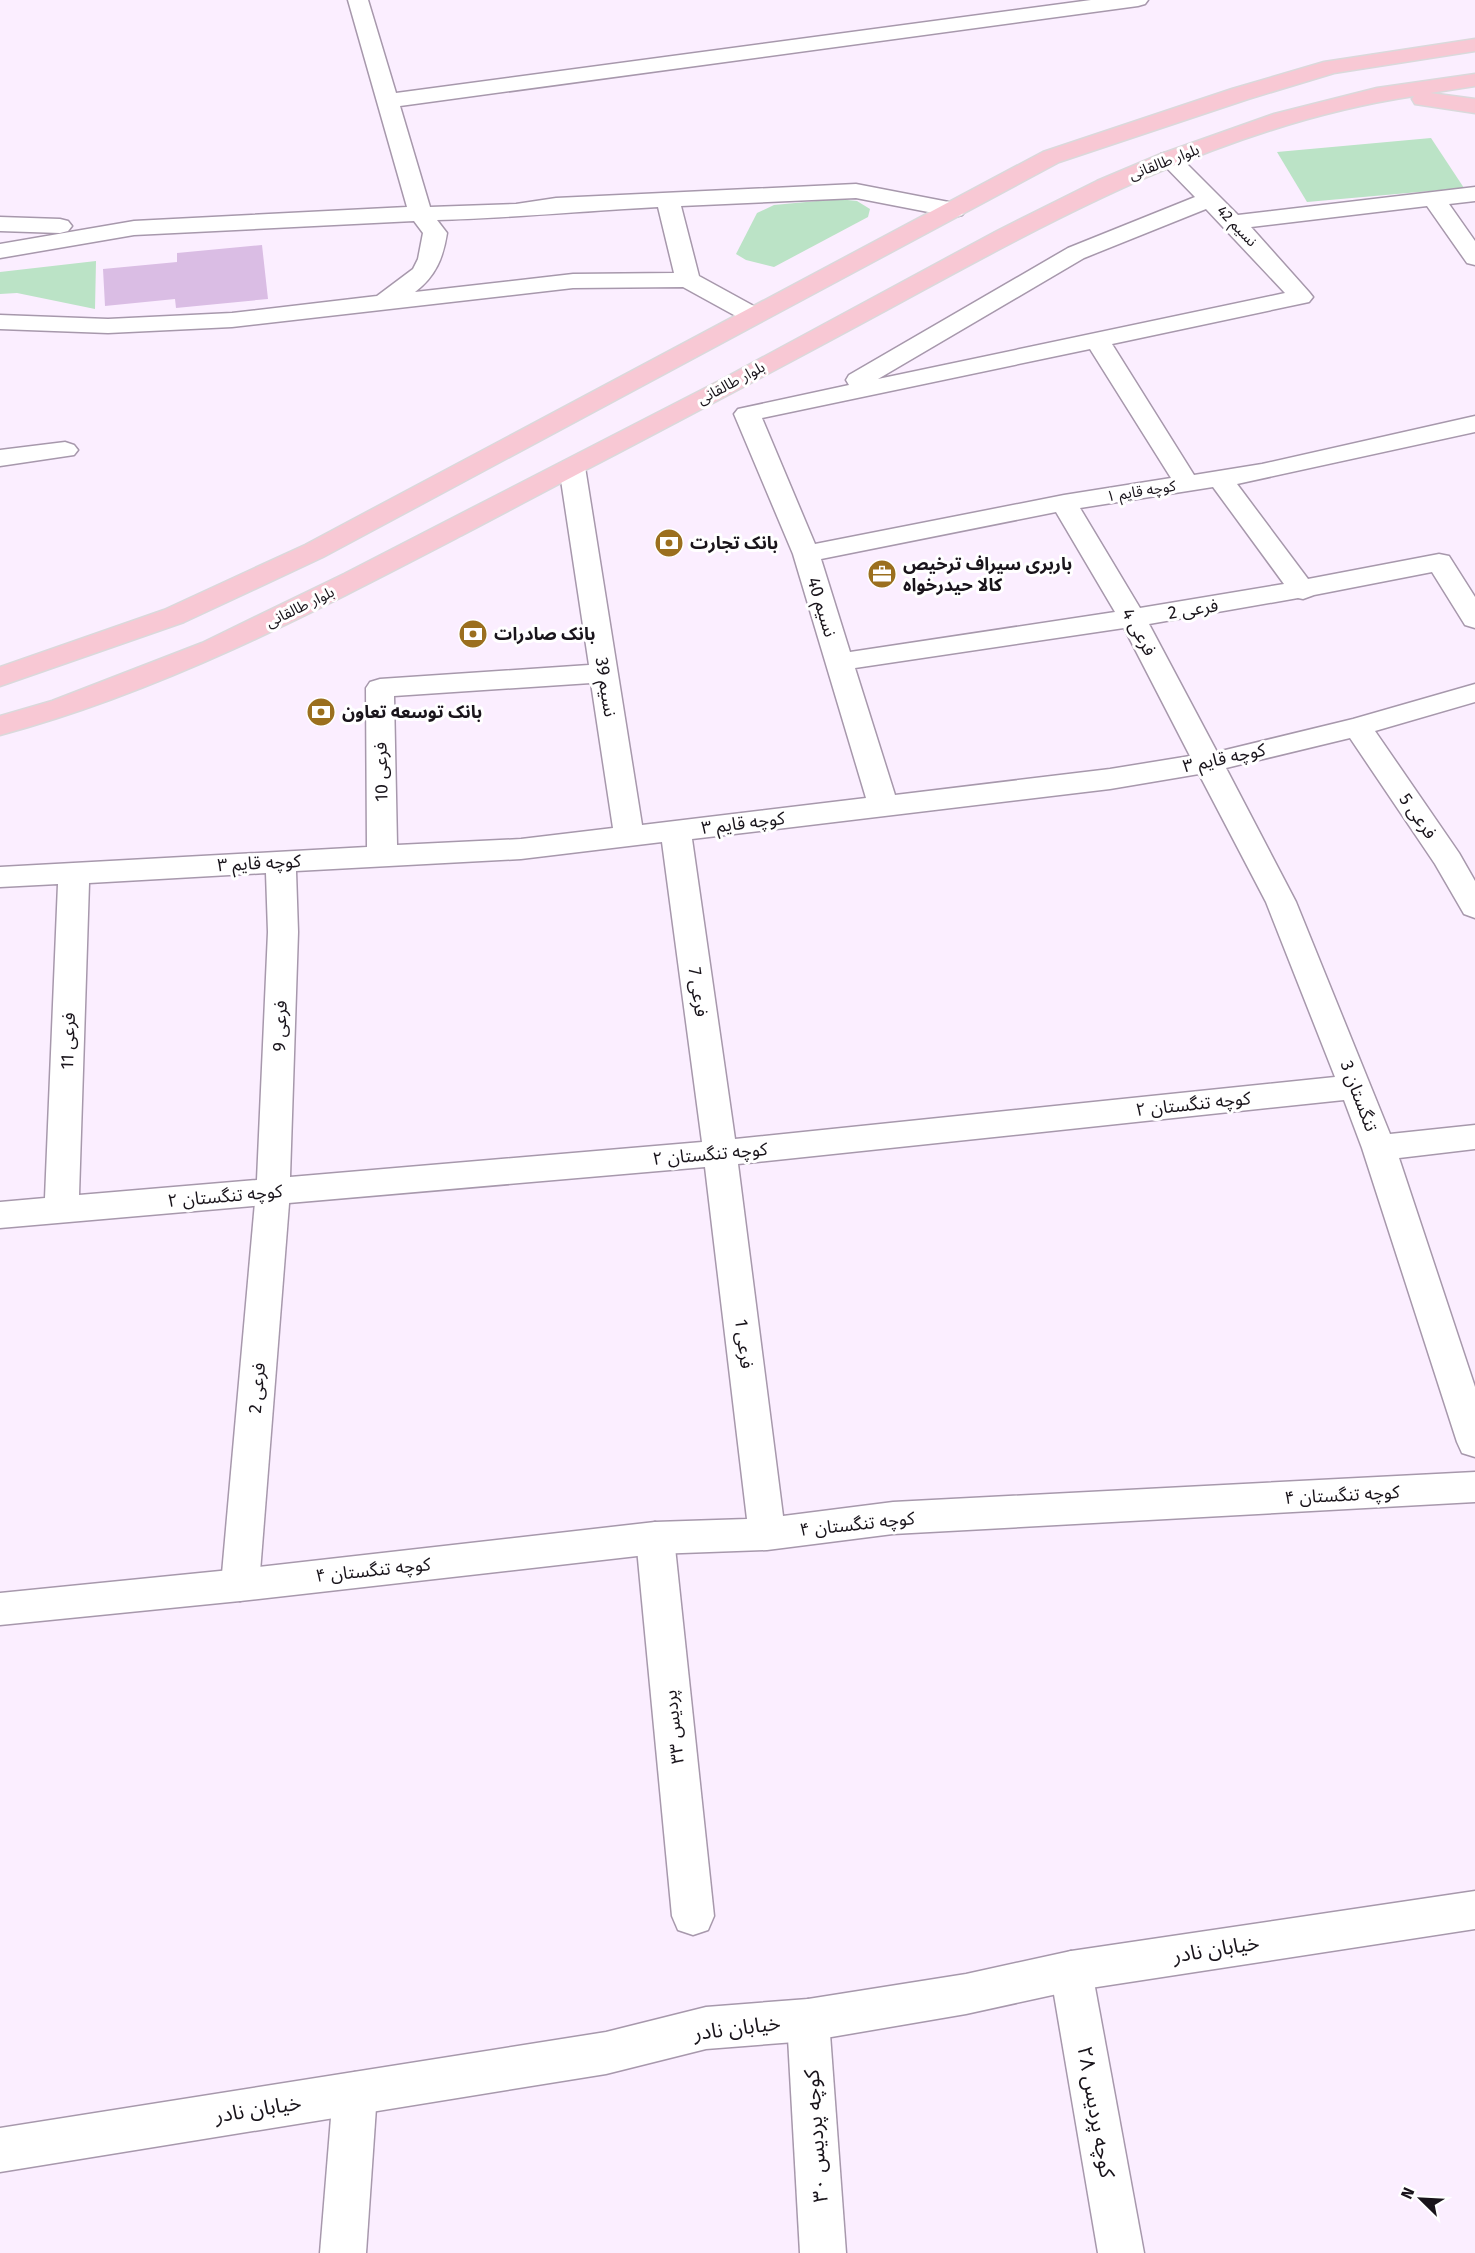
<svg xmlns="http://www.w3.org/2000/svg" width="1475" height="2253" font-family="'Fira Sans','Noto Sans Arabic',sans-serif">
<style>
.green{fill:#bbe3c6}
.building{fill:#dabde4}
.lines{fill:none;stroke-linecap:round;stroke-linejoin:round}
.service-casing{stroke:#a798ac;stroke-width:3}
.pedestrian-casing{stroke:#a798ac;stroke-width:3}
.minor-casing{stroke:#a798ac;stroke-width:3}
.tertiary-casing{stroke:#a798ac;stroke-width:3}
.primary-casing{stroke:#dad9db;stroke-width:3}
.service{fill:#fff;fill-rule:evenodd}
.pedestrian{fill:#fff;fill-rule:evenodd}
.minor{fill:#fff;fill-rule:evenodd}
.tertiary{fill:#fff;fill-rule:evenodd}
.primary{fill:#f8c8d4;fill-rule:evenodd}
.labels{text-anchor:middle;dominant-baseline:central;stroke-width:6;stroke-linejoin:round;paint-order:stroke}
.far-street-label{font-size:15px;fill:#19141b;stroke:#fff}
.poi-label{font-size:18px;font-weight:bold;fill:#19141b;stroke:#fff;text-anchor:start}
.street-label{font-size:18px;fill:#19141b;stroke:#fff}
.near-street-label{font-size:21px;fill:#19141b;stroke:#fff}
</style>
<rect width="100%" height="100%" fill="#fbeeff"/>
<g class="green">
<path d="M1431 138 1464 188 1307 202 1277 152Z"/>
<path d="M838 199 857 201 870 209 868 217 774 267 746 260 736 254 757 213 774 205Z"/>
<path d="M96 261 95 309 17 293 0 294V272Z"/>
</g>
<path class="building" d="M262 245 268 299 176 308 175 299 105 306 103 269 177 262V253Z"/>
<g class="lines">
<g class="service-casing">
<g id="service">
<path d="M348 0H368L396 93 1091 0H1148L1145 4 1138 6 400 106 430 207 516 204 556 198 856 184 954 203 962 205 966 210 962 215 954 217 856 198 681 206 699 276 761 310 764 315 761 320 752 322 743 320 683 287 573 288 232 327 108 333 0 329V315L108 319 232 313 377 296 413 269 418 259 423 233 414 221 134 235 0 258V244L134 221 407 207ZM658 207 674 273 573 274 415 292C436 276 443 258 447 233L437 220C511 218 584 211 658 207Z"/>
<path d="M0 217 60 219 68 221 72 226 68 231 60 233 0 231Z"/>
<path d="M65 442 74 445 78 450 74 455 0 466V450Z"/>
<path d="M273 1178 285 1182 290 1191 259 1585 253 1596 240 1601 227 1596 221 1585 256 1191 261 1182Z"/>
<path d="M655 1522 668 1527 674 1538 714 1916 708 1930 693 1935 678 1930 672 1916 636 1538 642 1527Z"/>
</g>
</g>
<g class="pedestrian-casing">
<g id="pedestrian">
<path d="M1071 1951 1086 1957 1092 1971 1144 2253H1098L1050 1971 1056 1957Z"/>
<path d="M808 1999 823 2005 829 2020 846 2253H800L787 2020 793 2005Z"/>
<path d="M355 2072 370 2078 377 2093 366 2253H320L333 2093 340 2078Z"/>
</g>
</g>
<g class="minor-casing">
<path id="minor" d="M1169 152 1177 154 1238 215 1475 187V201L1449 204 1475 241V265L1467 263 1427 206 1251 227 1309 292 1313 297 1309 302 1112 344 1194 475 1262 464 1475 416V432L1237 484 1308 579 1439 554 1449 556 1475 597V628L1465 625 1432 572 1314 595 1303 599 1298 598 1149 624 1217 752 1353 719 1475 684V702L1375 731 1459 853 1475 881V918L1464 914 1435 864 1350 738 1226 768 1296 902 1390 1134 1475 1125V1149L1399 1158 1475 1387V1457L1462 1453 1457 1442 1362 1148 1344 1100 738 1164 783 1516 893 1502 1475 1472V1502L893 1534 767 1550 655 1554 240 1601 0 1625V1593L240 1569 655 1522 747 1519 705 1167 0 1228V1202L45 1198 58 884 0 887V867L367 847 366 688 370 682 380 679 589 665 559 467 563 462 572 459 581 462 585 467 642 825 866 798 793 554 734 414 738 409 849 385 846 380 849 375 1068 248 1195 197 1158 159 1161 154ZM1206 209 1285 293 878 379 1084 258ZM1090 349 1171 478 1064 495 815 544 762 418ZM1213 487 1284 584 1140 608 1080 508ZM1056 512 1115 612 850 652 821 559ZM1124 628 1190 756 1110 769 895 795 855 668ZM591 683 613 828 521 839 397 845 394 696ZM1199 774 1266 902 1335 1077 735 1139 692 839 1110 789ZM662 842 702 1142 290 1177 298 932 296 871 521 859ZM266 873 268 932 257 1180 79 1195 89 883Z"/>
</g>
<g class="tertiary-casing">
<path id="tertiary" d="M1475 1891V1929L1071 1991 966 2014 808 2041 706 2049 606 2074 0 2172V2128L606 2032 706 2007 808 1999 966 1974 1071 1951Z"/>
</g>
<g class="primary-casing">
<g id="primary">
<path d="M1475 39V51L1334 73 1248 99 1059 162 323 557 184 622 0 686V667L164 610 305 545 1043 152 1232 89 1324 62Z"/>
<path d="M1475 74V86L1430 93 1475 99V113L1415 104 1412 99 1414 96C1221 125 1050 221 881 313 743 388 604 460 466 533 316 611 164 691 0 735V716L52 701 202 643 344 574 721 380 997 231 1097 181 1161 154 1274 114 1377 88Z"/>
</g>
</g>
<use href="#service" class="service"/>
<use href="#pedestrian" class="pedestrian"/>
<use href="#minor" class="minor"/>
<use href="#tertiary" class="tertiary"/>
<use href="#primary" class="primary"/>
</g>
<defs>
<g id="bank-disc" transform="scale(1.5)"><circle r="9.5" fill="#9b6f1e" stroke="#fff"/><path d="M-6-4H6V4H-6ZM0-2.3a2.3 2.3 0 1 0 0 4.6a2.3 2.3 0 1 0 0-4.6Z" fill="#fff"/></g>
<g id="office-disc" transform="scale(1.5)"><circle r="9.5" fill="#9b6f1e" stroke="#fff"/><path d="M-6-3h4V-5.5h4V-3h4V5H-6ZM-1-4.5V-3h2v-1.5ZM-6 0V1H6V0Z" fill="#fff"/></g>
</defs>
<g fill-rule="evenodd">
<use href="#bank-disc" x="669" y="543"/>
<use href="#office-disc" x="882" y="574"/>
<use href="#bank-disc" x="473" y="634"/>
<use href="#bank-disc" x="321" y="712"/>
</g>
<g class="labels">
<g class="far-street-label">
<text transform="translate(1164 162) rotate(-21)">بلوار طالقانی</text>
<text transform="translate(1237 226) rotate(46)">نسیم 42</text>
<text transform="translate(731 383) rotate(-28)">بلوار طالقانی</text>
<text transform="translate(1141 491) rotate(-9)">کوچه قایم ۱</text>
<text transform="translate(300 607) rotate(-26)">بلوار طالقانی</text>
</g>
<g class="poi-label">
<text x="690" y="543">بانک تجارت</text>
<text x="903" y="564">باربری سیراف ترخیص<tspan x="903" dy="21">کالا حیدرخواه</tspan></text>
<text x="494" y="634">بانک صادرات</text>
<text x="342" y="712">بانک توسعه تعاون</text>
</g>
<g class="street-label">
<text transform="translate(822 607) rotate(73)">نسیم 40</text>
<text transform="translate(1193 609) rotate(-9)">فرعی 2</text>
<text transform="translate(1139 632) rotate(61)">فرعی 4</text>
<text transform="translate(606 687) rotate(81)">نسیم 39</text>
<text transform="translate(1224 758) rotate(-12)">کوچه قایم ۳</text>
<text transform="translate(381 772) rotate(-91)">فرعی 10</text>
<text transform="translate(1418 816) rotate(55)">فرعی 5</text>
<text transform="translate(743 823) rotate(-7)">کوچه قایم ۳</text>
<text transform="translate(259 863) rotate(-3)">کوچه قایم ۳</text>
<text transform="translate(698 992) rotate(82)">فرعی 7</text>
<text transform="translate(280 1026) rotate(-88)">فرعی 9</text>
<text transform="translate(68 1041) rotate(-88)">فرعی 11</text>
<text transform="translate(1359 1096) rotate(69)">تنگستان 3</text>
<text transform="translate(1193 1104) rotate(-6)">کوچه تنگستان ۲</text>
<text transform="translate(710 1154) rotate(-5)">کوچه تنگستان ۲</text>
<text transform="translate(225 1196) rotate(-5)">کوچه تنگستان ۲</text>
<text transform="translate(744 1344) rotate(83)">فرعی 1</text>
<text transform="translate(257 1388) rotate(-85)">فرعی 2</text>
<text transform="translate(1342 1495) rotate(-3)">کوچه تنگستان ۴</text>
<text transform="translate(857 1524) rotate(-6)">کوچه تنگستان ۴</text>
<text transform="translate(373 1570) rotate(-6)">کوچه تنگستان ۴</text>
<text transform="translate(674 1727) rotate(-96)">پردیس ۳۳</text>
</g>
<g class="near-street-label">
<text transform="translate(1216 1949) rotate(-9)">خیابان نادر</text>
<text transform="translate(737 2028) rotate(-7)">خیابان نادر</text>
<text transform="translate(258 2109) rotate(-9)">خیابان نادر</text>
<text transform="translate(1096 2112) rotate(80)">کوچه پردیس ۲۸</text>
<text transform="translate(816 2136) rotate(-94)">کوچه پردیس ۳۰</text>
</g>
</g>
<g transform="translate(1421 2199) rotate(294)" stroke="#ffffff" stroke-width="4.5" paint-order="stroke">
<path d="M0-4.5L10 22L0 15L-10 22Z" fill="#19141b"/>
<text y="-9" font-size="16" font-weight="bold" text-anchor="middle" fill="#19141b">N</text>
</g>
</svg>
